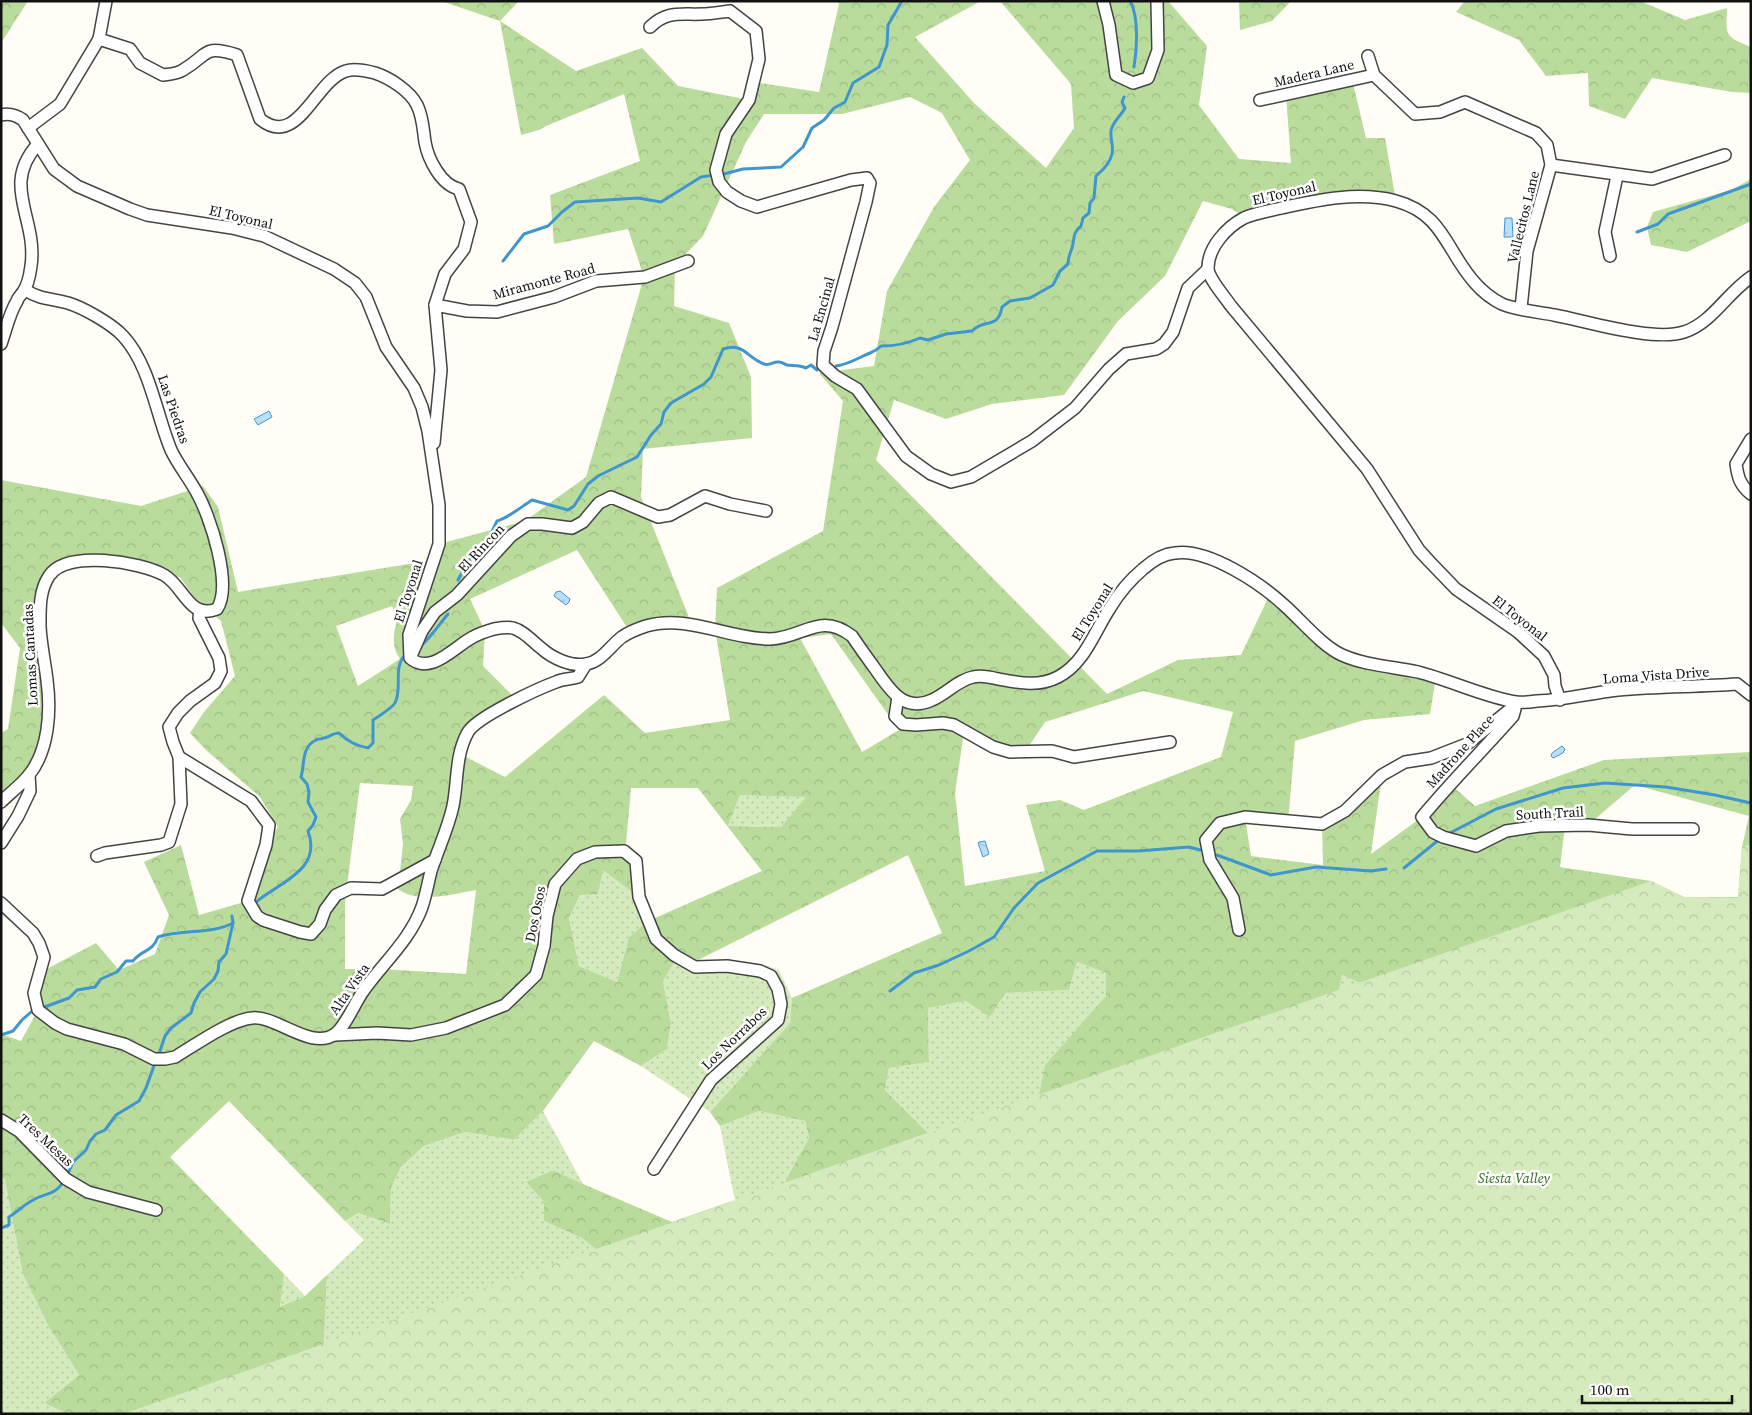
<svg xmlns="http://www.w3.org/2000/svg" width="1752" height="1415" font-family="'Source Serif 4',serif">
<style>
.grass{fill:url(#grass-dots)}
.forest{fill:url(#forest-crowns);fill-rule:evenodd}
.park{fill:url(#park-crowns)}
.water{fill:url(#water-ripples);stroke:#3f96cf}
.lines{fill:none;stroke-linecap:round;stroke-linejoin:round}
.stream{stroke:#3f96cf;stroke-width:3}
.minor-casing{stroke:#444;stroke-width:14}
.minor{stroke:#fff;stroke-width:11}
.labels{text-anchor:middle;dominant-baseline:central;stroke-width:5;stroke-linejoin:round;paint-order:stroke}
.street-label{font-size:14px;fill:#111;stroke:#fff}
.park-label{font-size:14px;font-style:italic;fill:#2f6b1f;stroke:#fff}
</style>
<defs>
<pattern id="grass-dots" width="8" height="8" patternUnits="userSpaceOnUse" patternTransform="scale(1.25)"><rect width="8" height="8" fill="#d5ebbd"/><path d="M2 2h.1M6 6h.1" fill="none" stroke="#b6c8a1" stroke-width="1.8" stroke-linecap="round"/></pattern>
<pattern id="forest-crowns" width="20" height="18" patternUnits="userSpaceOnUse" patternTransform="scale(1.25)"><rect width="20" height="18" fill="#b9dc9c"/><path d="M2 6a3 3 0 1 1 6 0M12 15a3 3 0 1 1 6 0" fill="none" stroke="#9ebc85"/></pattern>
<pattern id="park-crowns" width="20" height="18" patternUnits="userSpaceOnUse" patternTransform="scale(1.25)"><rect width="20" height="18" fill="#d5ebbd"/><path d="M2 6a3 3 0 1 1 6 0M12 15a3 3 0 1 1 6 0" fill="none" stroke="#b6c8a1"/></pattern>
<pattern id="water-ripples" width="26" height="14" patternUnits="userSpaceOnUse" patternTransform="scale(1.25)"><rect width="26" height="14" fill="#b9e0f7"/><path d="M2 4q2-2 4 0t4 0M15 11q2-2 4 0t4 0" fill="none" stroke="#9ebfd3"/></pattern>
</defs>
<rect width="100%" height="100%" fill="#fffdf5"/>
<g class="grass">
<path d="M740 794 807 797 781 827 728 826Z"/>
<path d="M603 869 639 897 648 921 629 937 617 982 579 966 569 918 580 895Z"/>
<path d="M680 953 698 960H729L761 964 779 970 792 998 790 1023 710 1112 641 1066 667 1049 671 1023 663 981Z"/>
<path d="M1077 962 1106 973V996L1077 1031 1339 990 1342 975 1360 983 966 1414H249L324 1344 327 1275 364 1240 345 1221 358 1213 390 1224 391 1188 401 1167 424 1146 465 1132 514 1140 543 1111 583 1184 553 1170 526 1182 544 1202V1221L582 1238 597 1249 735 1201 720 1126 759 1111 805 1121 809 1138 784 1183 928 1133 885 1090 889 1068 929 1062 928 1008 1005 993 1069 990Z"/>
<path d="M1 1175 5 1179 51 1330 79 1375 44 1403 68 1414H1Z"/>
<path d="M284 1274 305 1296 280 1308Z"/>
</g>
<g class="forest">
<path d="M1 1H28L1 43Z"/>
<path d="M441 1H519L500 21 576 71 642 48 678 86 749 100 753 82 819 92 839 4 837 1H981L915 37 974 103 1046 168 1074 128 1071 84 1000 1H1168L1207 46 1199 105 1239 159 1291 163 1286 95 1352 79 1366 138H1385L1396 201 1359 197 1245 218 1232 209 1203 201 1165 276 1118 321 1064 395 992 404 946 419 894 400 876 460 1107 694 1178 660 1241 655 1270 594 1337 653 1436 677 1430 714 1364 720 1295 741 1288 822 1245 818 1251 856 1323 865 1322 824 1382 775 1371 854 1422 817 1449 783 1475 806 1604 760 1751 752V1414L1360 983 1342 975 1339 990 1318 1030 1039 1095 1045 1065 1106 996V973L1077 962 1069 990 1005 993 990 1017 966 1001 928 1008 929 1062 889 1068 885 1090 928 1133 784 1183 809 1138 805 1121 759 1111 720 1126 710 1112 790 1023 792 998 942 933 908 855 698 960 680 953 663 981 671 1023 667 1049 641 1066 594 1041 543 1111 514 1140 465 1132 424 1146 401 1167 391 1188 390 1224 358 1213 345 1221 229 1101 170 1157 284 1274 280 1307 305 1296 327 1275 324 1344 286 1385 249 1414H68L44 1403 79 1375 51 1330 23 1274 5 1180 1 1175V1034L21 1041 38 1010 41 972 96 943 119 970 155 954 169 915 144 862 181 845 199 915 248 901 266 845 278 827 260 797 206 750 190 733 204 712 235 676 221 621 194 597 180 577 166 576 132 564 58 567 41 599 48 683 40 757 1 802V733L8 729 20 648 1 623V480L141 506 203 486 218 507 238 592 433 560 439 544 525 521 586 477 644 277 628 229 554 244 550 195 640 161 624 94 546 126 539 130 521 135 500 21ZM910 97 942 113 970 160 934 207 887 291 874 366 819 373 843 401 823 531 717 588 715 629 730 720 645 733 604 695 505 777 460 754 469 731 517 700 483 666 485 631 470 599 577 550 630 632 692 625 641 497 643 449 752 438 751 377 729 323 674 306 675 265 703 236 746 142 764 114H842ZM392 606 398 618C393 633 391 645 400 659L358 686 336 626ZM831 634 899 730 862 752 800 638ZM1143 691 1233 712 1221 757 1084 810 1060 800 1026 805 1045 871 965 886 955 793 964 732 995 749 1029 746 1045 722ZM360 783 413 786 411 800 400 819 403 844 398 889C417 904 454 894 476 890L466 974 381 969H345V902ZM1635 785 1749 816 1742 847 1738 897H1684L1651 881 1560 867 1565 826 1588 825ZM631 788H698L762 871 648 921 629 937 617 982 579 966 569 918 580 895 598 894 603 870 639 897 636 861 626 844ZM740 795 806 797 781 827 728 826Z"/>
<path d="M1239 1H1291L1272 21 1240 30Z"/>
<path d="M1465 1H1640L1685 20 1727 8C1726 36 1724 36 1751 47V93L1732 92 1652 78 1625 119 1589 106 1588 73 1546 76 1519 40 1456 12Z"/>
<path d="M1751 179V221L1687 252 1651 245 1647 227 1653 212 1731 190Z"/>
<path d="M553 1170 583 1184 672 1222 735 1200 638 1249H596L582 1238 544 1221V1202L526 1182Z"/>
</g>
<path class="park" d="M1751 844V1414H123L1651 881 1684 897 1738 898 1742 847Z"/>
<g class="water">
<path d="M1505 218H1512L1513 237H1504Z"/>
<path d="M269 411 272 417 258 425 254 419Z"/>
<path d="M560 591 570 599 569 602 566 605 554 596 556 592Z"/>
<path d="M1562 746 1565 749 1563 753 1553 758 1551 756 1552 753Z"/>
<path d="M985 841 989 854 983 857 978 843 979 842Z"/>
</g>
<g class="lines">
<g class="stream">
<path d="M1130 1C1139 16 1137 50 1134 67"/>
<path d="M720 175 743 169 781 167 803 147 812 128 824 120 834 108 845 102 853 83 879 67 887 45 888 25 902 1"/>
<path d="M1637 232 1658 224 1668 214 1751 184"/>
<path d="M503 261 524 234 548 226 562 212 575 202 638 198 661 202 701 177 714 175"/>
<path d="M836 366C848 364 853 361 863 356 871 352 874 353 881 346 894 346 909 343 920 338L928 340 946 334 972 331C984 318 998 330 1002 307L1010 301 1030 298 1053 285 1060 271 1068 264C1068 257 1070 254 1072 248 1075 238 1072 233 1081 226L1083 218 1089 213 1090 203 1094 198 1096 176C1102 171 1110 163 1112 154 1114 147 1110 138 1111 131 1112 122 1121 116 1125 108L1122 102 1124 97"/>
<path d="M458 580 470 558 479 553 486 544 497 521C508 518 521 507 532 500L568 510 574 506 588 484 598 476 637 457 651 435 661 424 664 412 671 403 704 384 711 377 723 349C744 342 747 358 764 364 770 366 774 361 779 362 782 362 784 364 787 365 794 366 799 365 806 368L811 365 817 370"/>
<path d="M419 647C427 643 440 623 448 614"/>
<path d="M1448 834 1496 809 1563 788 1605 783 1666 787 1715 795 1751 803"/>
<path d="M1217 855 1271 875 1316 867 1371 871 1386 869"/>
<path d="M1404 868 1441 838"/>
<path d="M255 903C277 883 323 871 308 831L313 825 316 817 308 802 309 792 307 784 301 777C305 764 301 747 316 740 323 737 316 741 324 738 330 737 332 733 339 733 348 742 356 745 368 748L373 743V720C380 715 391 709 395 703 403 688 392 667 406 654"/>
<path d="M890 991 914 973 939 965 969 951 994 937 1014 908 1038 883 1097 851H1138L1189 847 1200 850"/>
<path d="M1 1035 13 1031 22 1020 31 1012 69 998 77 990 95 987 101 979 117 972 126 961H133C142 949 152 953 158 937 182 929 210 935 233 923L232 916"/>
<path d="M158 1057 165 1036 171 1028 191 1013 194 1003 200 992 214 979 218 971 219 962 226 954 233 923"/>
<path d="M67 1176 73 1162 86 1150 90 1141 96 1134 105 1130 116 1115 139 1101 146 1088 155 1063"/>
<path d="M1 1228 9 1225V1217C17 1212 25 1204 33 1200 47 1192 53 1197 64 1181"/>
</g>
<g class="minor-casing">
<g id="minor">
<path d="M1103 1 1109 25 1116 75 1133 83 1148 78 1158 50 1157 1"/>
<path d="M650 27C667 10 681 15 702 14 712 14 721 12 730 11L756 31 759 59 749 100 726 134 716 170 719 182 727 192 741 201 757 207 851 180 867 178 870 183 866 202 832 327 824 351 823 365 835 376 857 389 906 456 931 474 951 482 971 477 1032 441 1075 408 1109 369 1126 354 1156 349 1164 344 1173 332 1188 288 1207 270"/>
<path d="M99 39 130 49 140 63 163 75C170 74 177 74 183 70 209 55 202 44 237 55L260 119C298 150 315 80 346 71 354 68 367 71 375 73 390 78 410 91 417 105 423 117 423 129 425 142 428 159 441 185 459 189L471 222 464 249 445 274 435 305 441 370 434 443"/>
<path d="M1368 56 1374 75 1415 114 1440 112 1465 102 1536 133 1547 145 1551 165 1527 251 1521 308"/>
<path d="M1260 100 1374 75"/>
<path d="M1 115C10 113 16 115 23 120L54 169 77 186 130 209 147 215 232 228 264 236 334 269 355 283 366 297 386 347 414 388 422 407 428 431 439 505V544L409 635 410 658C431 676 455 646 473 637 480 633 487 631 494 629 500 628 508 627 513 628 524 631 532 641 541 648 552 658 571 667 586 664 601 662 610 646 622 637 629 632 637 629 646 626 688 614 728 639 770 639 804 638 819 611 852 636 860 648 868 659 876 670 890 690 904 713 932 700 946 694 958 680 973 677 981 675 990 677 998 679 1019 683 1039 687 1058 677 1085 663 1094 632 1110 608 1119 593 1130 580 1143 569 1152 561 1162 554 1175 553 1208 548 1260 583 1284 605 1301 620 1322 646 1342 655 1364 665 1394 667 1418 672 1450 680 1484 697 1516 702 1523 703 1530 702 1537 701 1564 700 1591 693 1618 690 1658 686 1697 687 1737 684L1751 695"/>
<path d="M28 128 60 104 99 39 106 1"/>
<path d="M1551 165 1652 179 1725 155"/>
<path d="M1610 256 1605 232 1617 176"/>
<path d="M435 305 467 311 497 312 554 297 596 281 645 277 688 261"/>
<path d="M1 344C6 330 9 314 17 301 18 297 21 295 23 292 28 285 30 274 31 266 38 218 0 186 38 144"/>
<path d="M1751 439 1736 464C1738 478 1740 485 1751 494"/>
<path d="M200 610 199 618 219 658 221 671 215 683 190 701 178 713 169 727 173 742 179 757 251 801 269 825 266 845 248 901 257 916 263 920 300 932 311 934 320 924 325 910 336 895 351 888 382 889 435 860"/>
<path d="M411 656 422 631 435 612 457 595 511 536 528 524H542L572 528 583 522 599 503 611 497 658 517 670 515 705 496 730 504 766 511"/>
<path d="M898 697 895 716 903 724 916 725 943 723 954 725 993 747 1010 752 1052 751 1074 757 1170 742"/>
<path d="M1560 700 1555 686 1554 675 1544 656 1518 632 1456 589 1429 561 1419 550 1367 469 1231 306C1225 297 1208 278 1208 268 1208 247 1227 227 1244 218 1255 213 1269 211 1281 208 1318 200 1358 191 1396 201 1444 214 1446 251 1475 283 1482 291 1492 299 1502 304 1516 310 1538 312 1554 315 1587 321 1653 342 1684 332 1712 323 1727 293 1751 277"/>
<path d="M1515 709 1513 716C1483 750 1451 782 1422 817L1433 832 1443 837 1476 846 1506 831 1539 826 1588 825 1632 829H1693"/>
<path d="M1 802C10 793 21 785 29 775 49 750 51 711 47 680 45 663 41 645 40 627 40 610 39 591 49 576 66 549 141 562 164 575 184 586 189 620 217 609 233 585 210 516 197 493 189 478 178 465 171 450 156 414 150 365 123 336 112 324 84 308 68 303 50 298 42 300 25 290"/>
<path d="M1 843 18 816 30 791 29 775"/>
<path d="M97 856 105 853 161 845 169 842 181 804 179 757"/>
<path d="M1 903 33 933 39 943 44 957 34 993 38 1010 55 1023 67 1029 124 1044 154 1059H165L175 1057C195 1045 230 1020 252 1018 276 1015 311 1051 335 1034 346 1026 355 1002 364 990 384 962 410 940 422 907 426 895 428 883 431 871 438 849 448 829 453 806 458 781 455 755 468 732 477 717 537 689 556 682 562 679 571 679 578 677L586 664"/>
<path d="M1239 930 1233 898 1210 860 1206 840 1220 823 1245 817 1322 824 1345 811 1382 775 1405 762 1431 758 1467 744 1518 703"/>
<path d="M335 1035 377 1033 411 1035 446 1028 505 1005 536 975 544 946 547 916 555 884 577 859 595 852 624 851 636 861 639 897 656 939 674 955 695 967 727 966 760 971 771 976 778 989 781 1004 778 1020 711 1080 654 1169"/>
<path d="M1 1120 19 1131 66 1179 88 1192 156 1210"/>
</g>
</g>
<use href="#minor" class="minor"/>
</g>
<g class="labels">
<g class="street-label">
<text transform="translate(1314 73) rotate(-13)">Madera Lane</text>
<text transform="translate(1284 193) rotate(-13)">El Toyonal</text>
<text transform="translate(241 217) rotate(13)">El Toyonal</text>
<text transform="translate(1523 217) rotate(-76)">Vallecitos Lane</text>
<text transform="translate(544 281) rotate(-15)">Miramonte Road</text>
<text transform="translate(821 309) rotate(-74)">La Encinal</text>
<text transform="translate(174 409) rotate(71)">Las Piedras</text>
<text transform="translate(481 548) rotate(-47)">El Rincon</text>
<text transform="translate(408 591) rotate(-72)">El Toyonal</text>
<text transform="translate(1092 612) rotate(-58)">El Toyonal</text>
<text transform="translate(1520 618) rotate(38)">El Toyonal</text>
<text transform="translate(30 655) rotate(-93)">Lomas Cantadas</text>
<text transform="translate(1656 675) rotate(-4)">Loma Vista Drive</text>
<text transform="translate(1460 751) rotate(-48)">Madrone Place</text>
<text transform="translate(1550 813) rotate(-3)">South Trail</text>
<text transform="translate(535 914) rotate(-79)">Dos Osos</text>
<text transform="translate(349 989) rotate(-55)">Alta Vista</text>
<text transform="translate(734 1038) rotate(-44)">Los Norrabos</text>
<text transform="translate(46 1140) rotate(43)">Tres Mesas</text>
</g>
<g class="park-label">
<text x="1514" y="1178">Siesta Valley</text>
</g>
</g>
<rect width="1752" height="1415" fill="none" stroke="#111111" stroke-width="5"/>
<path d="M1582 1395v8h150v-8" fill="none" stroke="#111111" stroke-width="2.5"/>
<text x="1590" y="1395" font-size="15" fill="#111111" stroke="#ffffff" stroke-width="4" paint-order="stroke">100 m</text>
</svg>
